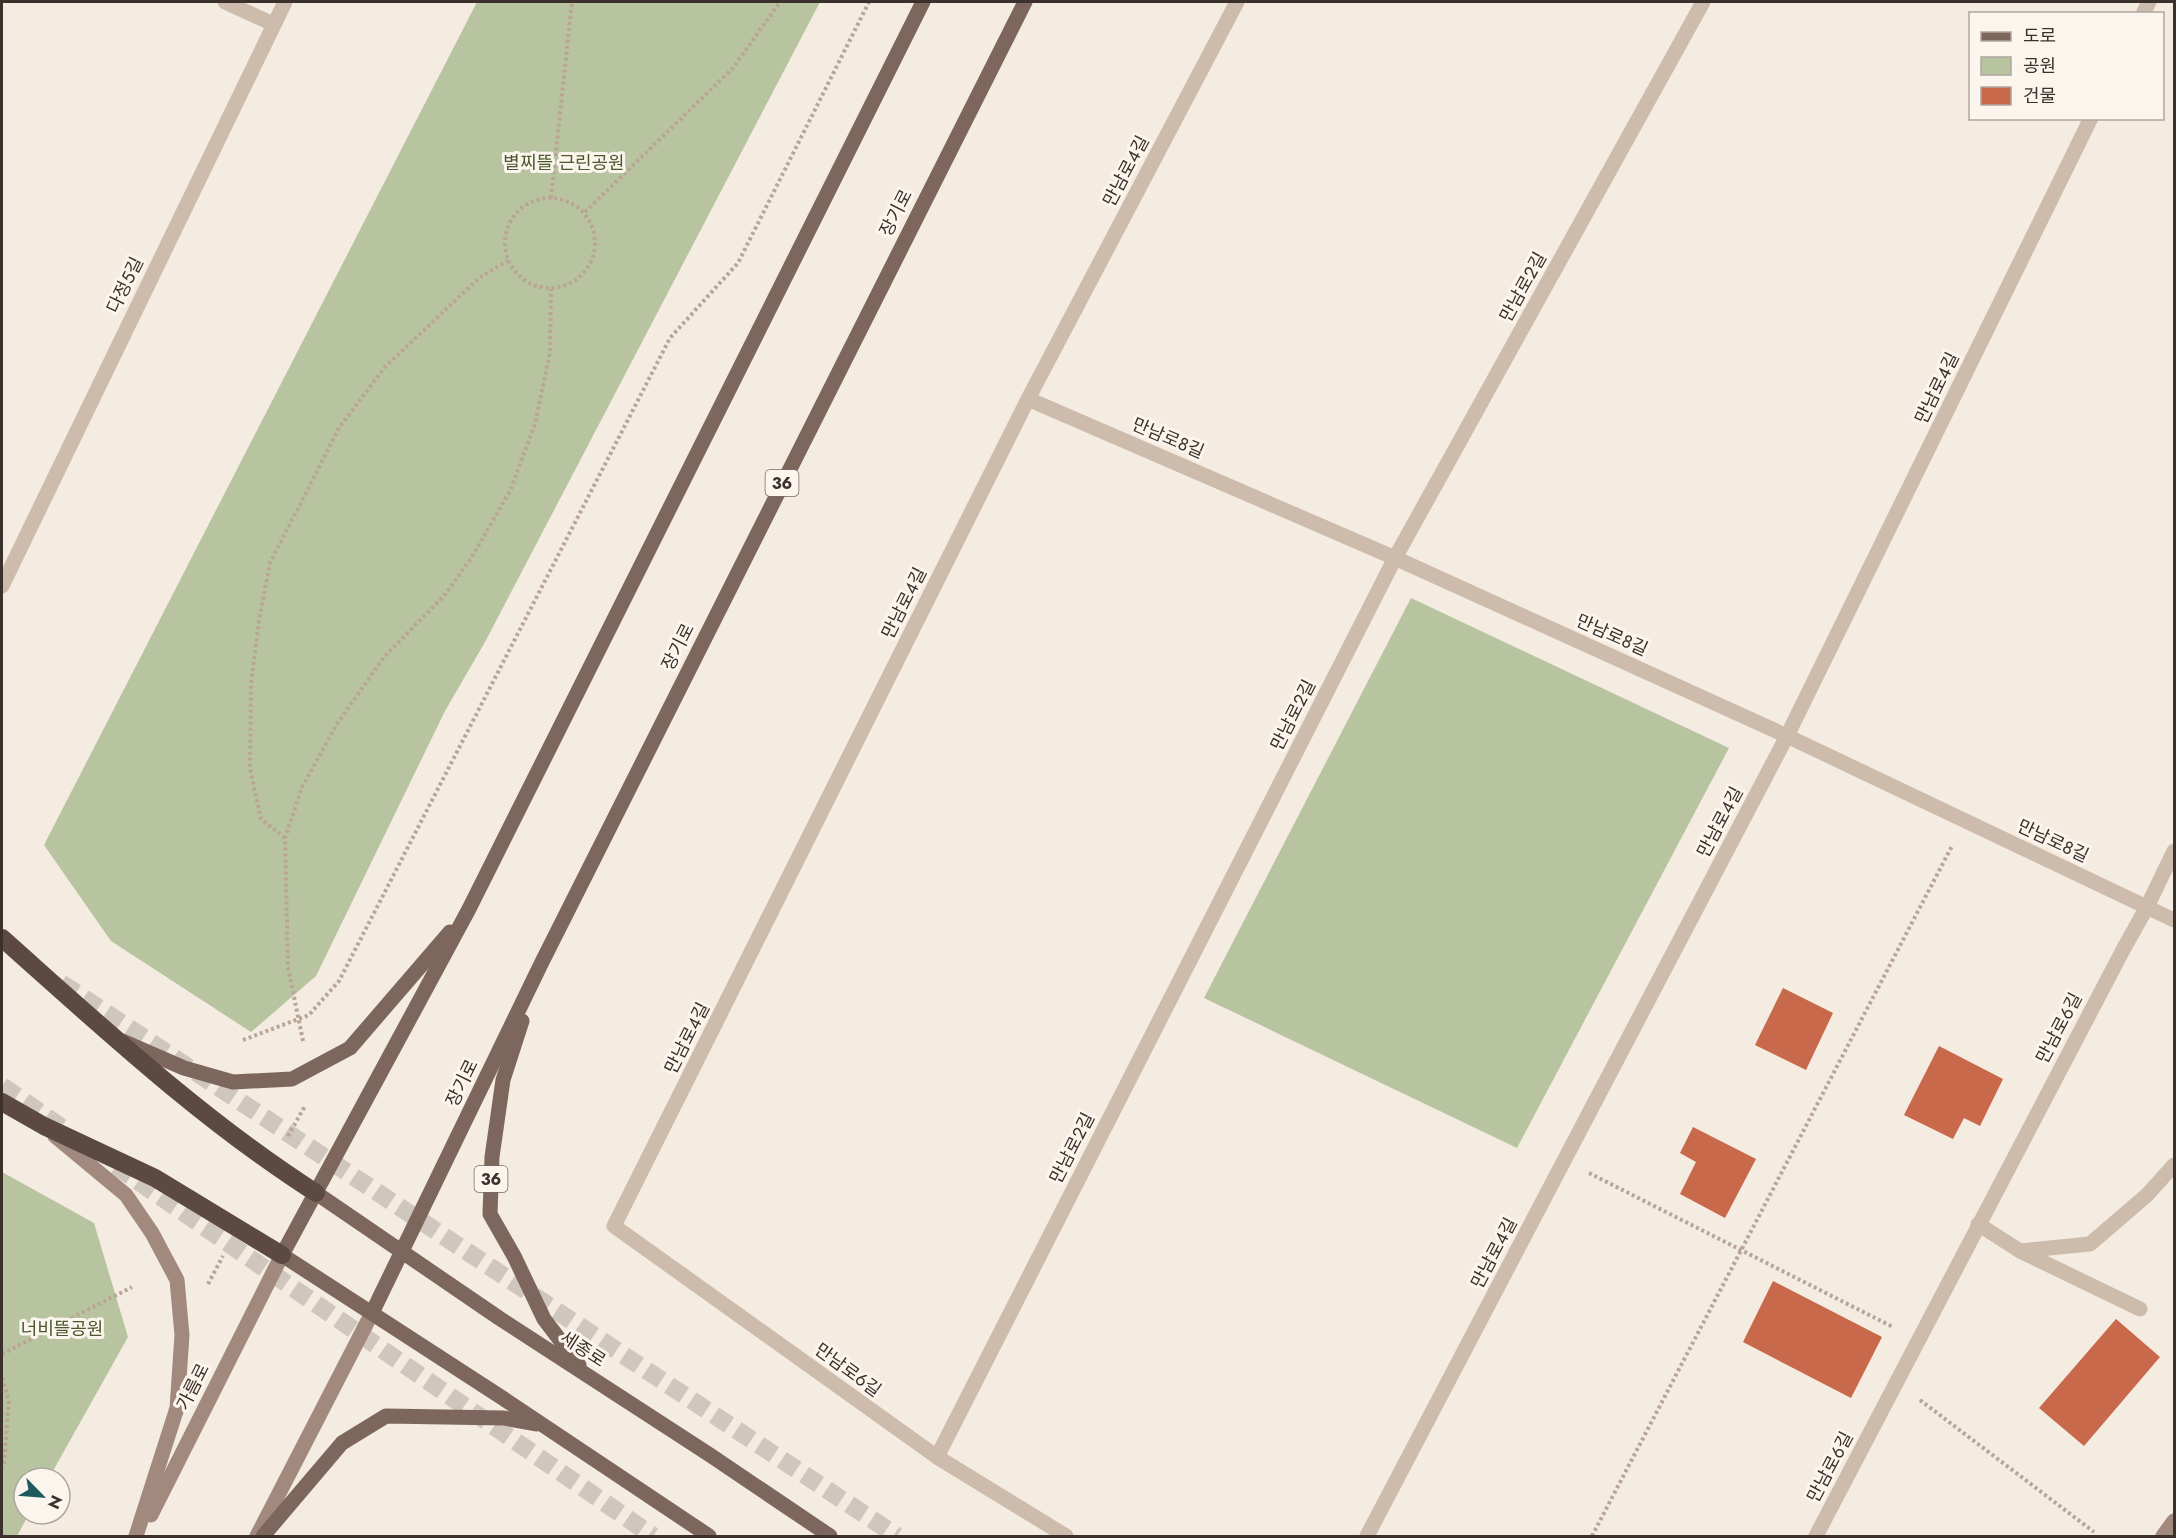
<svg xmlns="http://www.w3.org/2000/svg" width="2176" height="1538" font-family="Jost,'Noto Sans KR',sans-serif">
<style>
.green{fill:#b8c4a0}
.building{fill:#c8694b}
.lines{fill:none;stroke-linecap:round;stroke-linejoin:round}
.highway-tunnel{stroke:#cfc6bd;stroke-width:18;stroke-dasharray:18 9;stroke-linecap:butt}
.path{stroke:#b9a596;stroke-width:4;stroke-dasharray:3 3;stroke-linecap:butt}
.lane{stroke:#cdbbac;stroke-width:15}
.street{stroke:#cdbbac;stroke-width:15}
.secondary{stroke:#a18a7d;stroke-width:15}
.primary{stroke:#7d675c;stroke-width:15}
.highway{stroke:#5c4a42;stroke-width:18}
.labels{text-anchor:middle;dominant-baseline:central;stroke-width:6;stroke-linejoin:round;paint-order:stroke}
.shield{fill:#fbf5ee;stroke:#756b66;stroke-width:1.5}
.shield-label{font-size:16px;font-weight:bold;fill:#3b302b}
.park-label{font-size:18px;fill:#4a5a2e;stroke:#fbf5ee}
.street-label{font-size:18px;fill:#3b302b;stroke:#fbf5ee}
</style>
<rect width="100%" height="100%" fill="#f4ebe1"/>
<g class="green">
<path d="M477 2H820L485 642 445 711 316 976 251 1032 111 941 44 845Z"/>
<path d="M1411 598 1729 748 1517 1148 1204 998Z"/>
<path d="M2 1172 94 1223 128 1337 49 1478H24V1514H29L17 1536H2Z"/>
</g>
<g class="building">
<path d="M1783 988 1833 1013 1806 1070 1755 1045Z"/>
<path d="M1939 1046 2003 1079 1980 1126 1964 1118 1953 1139 1904 1115Z"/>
<path d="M1693 1127 1756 1159 1725 1218 1680 1194 1696 1162 1680 1153Z"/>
<path d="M1773 1281 1882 1337 1851 1398 1743 1342Z"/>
<path d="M2116 1319 2160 1357 2084 1446 2039 1408Z"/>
</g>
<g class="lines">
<g class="highway-tunnel">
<path d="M61 983 897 1536"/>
<path d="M2 1086 64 1129"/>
<path d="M116 1166 653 1536"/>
</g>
<g class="path">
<circle cx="550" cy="243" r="45"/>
<path d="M551 198 572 2"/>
<path d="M585 212 733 68 780 2"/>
<path d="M285 838 261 819 250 768 251 683 259 621 270 563 339 428 385 367 479 278 509 260"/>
<path d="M243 1040 309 1015 339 981 670 338 738 263 869 2"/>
<path d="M303 1041 288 967 285 838 302 787 337 724 384 657 443 597 470 560 510 491 535 424 550 352 551 289"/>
<path d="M288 1136 305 1106"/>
<path d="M1589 1173 1893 1327"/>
<path d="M208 1284 223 1256"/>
<path d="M2 1354 132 1287"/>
<path d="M2 1378 9 1401 4 1463 2 1468"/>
<path d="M1920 1400 2094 1532"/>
<path d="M1592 1536 1952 846"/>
</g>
<path class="lane" d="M2020 1251 2140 1309"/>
<g class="street">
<path d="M225 2 273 24"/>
<path d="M2143 14 2149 2"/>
<path d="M1028 399 1395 558 1787 736 2174 920"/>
<path d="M2 586 285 2"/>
<path d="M1978 1224 2020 1251 2090 1244 2147 1195 2174 1165"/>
<path d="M937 1457 1395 558 1703 2"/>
<path d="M1066 1536 937 1457 614 1226 1028 399 1237 2"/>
<path d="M1367 1536 1787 736 2091 118"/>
<path d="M1816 1536 2124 948 2147 907 2174 851"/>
</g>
<g class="secondary">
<path d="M55 1136 126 1195 152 1233 177 1280 182 1335 177 1408 136 1536"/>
<path d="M151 1515 282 1255"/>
<path d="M257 1536 372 1313"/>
<path d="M2163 1536 2174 1521"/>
</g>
<g class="primary">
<path d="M522 1021 503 1080 492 1157 490 1214 514 1256 544 1319 579 1365"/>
<path d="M122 1041 184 1068 233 1082 292 1079 350 1048 450 932"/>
<path d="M316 1193 499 1318 710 1455 830 1536"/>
<path d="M372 1313 541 964 1025 2"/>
<path d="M263 1536 342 1443 386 1416 504 1418 536 1424"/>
<path d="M709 1536 501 1397 282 1255 469 909 923 2"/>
</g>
<g class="highway">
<path d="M2 938C102 1027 202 1120 316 1193"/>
<path d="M2 1102 44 1126 155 1178 282 1255"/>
</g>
</g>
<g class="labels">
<g class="shield">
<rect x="765.5" y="470" width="33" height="26" rx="4.5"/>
<rect x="474.5" y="1166" width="33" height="26" rx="4.5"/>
</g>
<g class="shield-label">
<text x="782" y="483">36</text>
<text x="491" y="1179">36</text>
</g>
<g class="park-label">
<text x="564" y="163">별찌뜰 근린공원</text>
<text x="62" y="1329">너비뜰공원</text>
</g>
<g class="street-label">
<text transform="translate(1126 171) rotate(-62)">만남로4길</text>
<text transform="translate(896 213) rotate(-63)">장기로</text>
<text transform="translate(125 285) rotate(-64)">다정5길</text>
<text transform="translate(1523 287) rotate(-61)">만남로2길</text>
<text transform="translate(1937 388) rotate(-64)">만남로4길</text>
<text transform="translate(1168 438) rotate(23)">만남로8길</text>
<text transform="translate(904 603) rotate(-63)">만남로4길</text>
<text transform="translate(1612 635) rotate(24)">만남로8길</text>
<text transform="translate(678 647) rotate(-63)">장기로</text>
<text transform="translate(1293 715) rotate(-63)">만남로2길</text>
<text transform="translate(1720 822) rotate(-62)">만남로4길</text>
<text transform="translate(2053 841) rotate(25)">만남로8길</text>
<text transform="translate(2059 1028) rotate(-62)">만남로6길</text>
<text transform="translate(687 1038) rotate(-63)">만남로4길</text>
<text transform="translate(462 1083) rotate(-64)">장기로</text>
<text transform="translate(1072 1148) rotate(-63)">만남로2길</text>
<text transform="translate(1494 1253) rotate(-62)">만남로4길</text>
<text transform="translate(583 1349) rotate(33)">세종로</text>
<text transform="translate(848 1370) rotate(36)">만남로6길</text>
<text transform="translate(193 1387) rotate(-63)">가름로</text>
<text transform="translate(1830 1467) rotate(-62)">만남로6길</text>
</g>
</g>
<rect width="2176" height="1538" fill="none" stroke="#3b302b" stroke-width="6"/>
<rect x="1969" y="12" width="195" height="108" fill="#fbf5ee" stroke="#aea6a0" stroke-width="1.5"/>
<rect x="1981" y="32" width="30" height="9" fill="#7d675c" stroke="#aea6a0" stroke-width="1.5"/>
<text x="2023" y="42" font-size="18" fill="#3b302b">도로</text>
<rect x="1981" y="57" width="30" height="18" fill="#b8c4a0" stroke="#aea6a0" stroke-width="1.5"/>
<text x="2023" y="72" font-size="18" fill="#3b302b">공원</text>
<rect x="1981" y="87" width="30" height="18" fill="#c8694b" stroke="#aea6a0" stroke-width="1.5"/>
<text x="2023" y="102" font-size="18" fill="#3b302b">건물</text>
<g transform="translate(42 1496) rotate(115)"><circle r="28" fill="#fbf5ee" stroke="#aea6a0" stroke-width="1.5"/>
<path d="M0-4.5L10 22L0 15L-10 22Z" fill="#1f5a5e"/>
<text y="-9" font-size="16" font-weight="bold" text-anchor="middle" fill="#3b302b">N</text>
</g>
</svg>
